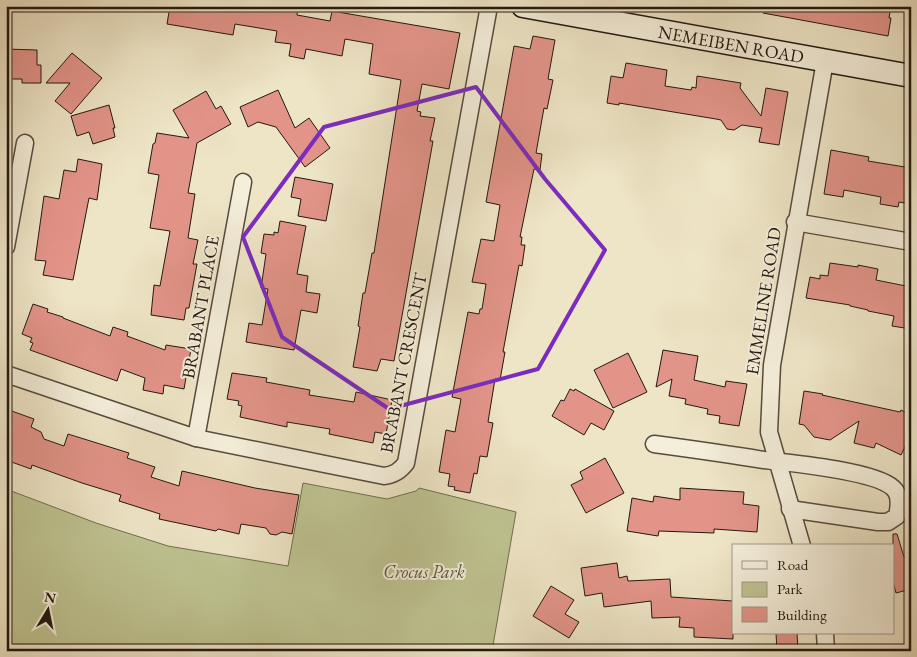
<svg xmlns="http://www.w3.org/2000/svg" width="917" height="657" font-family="'EB Garamond',serif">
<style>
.green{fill:#bec391;stroke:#706e51}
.building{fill:#e39489;stroke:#231811}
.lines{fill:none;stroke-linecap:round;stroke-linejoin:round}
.street-casing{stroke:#564b3e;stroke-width:19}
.secondary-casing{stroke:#231811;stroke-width:25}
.street{stroke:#f4eeda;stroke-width:16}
.secondary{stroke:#f4eeda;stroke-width:22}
.marked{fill:none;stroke:#7b2cbf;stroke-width:4;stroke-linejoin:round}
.labels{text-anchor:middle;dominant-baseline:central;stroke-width:4;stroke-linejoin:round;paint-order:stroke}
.street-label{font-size:18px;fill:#231811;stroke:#f4eeda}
.park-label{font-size:18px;font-style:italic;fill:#59543e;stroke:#f4eeda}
</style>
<rect width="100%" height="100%" fill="#eee5c6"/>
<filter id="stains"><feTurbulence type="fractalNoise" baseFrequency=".004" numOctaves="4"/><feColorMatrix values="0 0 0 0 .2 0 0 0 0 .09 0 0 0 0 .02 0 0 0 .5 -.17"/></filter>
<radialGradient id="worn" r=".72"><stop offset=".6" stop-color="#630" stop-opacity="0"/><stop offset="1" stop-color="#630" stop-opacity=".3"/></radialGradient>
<path class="green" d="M303 483 387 499 416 491 419 488 516 512 492 651H6V489L96 523 168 546 288 566Z"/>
<g class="building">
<path d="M170 6H298L297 15 330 21 332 11 460 33 449 89 422 84 417 111 421 112 420 116 435 118 430 141H433L394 361 381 359 377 371 353 367 360 327 358 326 363 293H365L372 253H374L401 80 369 74 373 44 345 39 342 56 306 49 304 59 289 56 291 44 275 42 277 31 235 24 233 35 167 24Z"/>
<path d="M764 6H891L889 18H891L888 36 763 13Z"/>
<path d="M533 36 555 40 548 79 553 80 547 109 544 108 536 153 542 154 540 170 534 169 520 237H522L521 245H525L522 266 519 265 503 352H505L500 380 495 379 488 422 493 423 487 457 480 456 477 474 474 473 470 493 454 490 455 487 448 486 450 474 439 472 446 430 455 432 461 399 452 397 468 312 479 314 480 309H482L486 284 472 282 481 239 494 241 500 205 486 202 514 46 530 49Z"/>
<path d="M6 49 37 50V65H41V83H22V79H6Z"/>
<path d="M72 53 102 78 71 114 55 101 70 83H46Z"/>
<path d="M626 63 667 70 665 86 691 90 692 87 696 88 697 76 741 83 740 88 761 116 766 88 788 92 779 145 759 142 762 128 742 125 734 130 727 129 721 120 716 119 619 103V105L607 103 611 76 623 78Z"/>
<path d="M278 90 295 128 309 118 330 148 305 167 276 127 258 122 248 127 240 107Z"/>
<path d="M206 91 216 109 221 106 231 124 197 143 188 193 195 194 188 238 198 240 193 264H197L189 308H186L184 320 151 315 154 285 160 286 170 231 150 228 159 175 148 173 153 144 155 143 157 133 189 138 173 110Z"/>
<path d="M109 105 115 128H113L115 137 93 144 89 132 77 136 71 116Z"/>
<path d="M831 150 869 157 868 161 911 168V204L899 202 898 207 880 204 881 197 844 190 843 197 824 194Z"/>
<path d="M78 159 102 164 97 200 89 198 73 280 43 275 46 261 35 260 44 196 59 199 64 170 76 172Z"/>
<path d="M295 177 333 184 326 221 298 216 301 199 291 197Z"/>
<path d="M280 221 306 226 297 274 308 276 306 292 320 294 317 313 301 310 294 350 246 342 249 323 262 325 268 289 261 288 266 254 261 253 264 234 274 235V232L278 233Z"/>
<path d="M830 263 858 267V265L878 269 876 280 911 287V329L892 326 894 316 868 311V310L850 306V305L806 298 810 277 820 279V275L828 276Z"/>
<path d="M33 304 48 309 47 312 63 317V318L110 336 113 327 128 332 127 336 165 350 166 345 191 349 184 389 164 385 163 394 143 390 145 378 121 369 117 381 30 350 33 343 30 342 32 338 22 334Z"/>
<path d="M663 350 698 356 694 380 725 387 726 381 747 384 739 426 719 423 720 416 707 414 708 409 685 404 686 399 669 396 672 379 656 387Z"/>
<path d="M628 353 647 392 613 408 594 370Z"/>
<path d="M232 373 267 378 266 382 310 390 309 395 354 402 356 392 392 400 386 434 375 432 373 443 329 434 330 429 287 422V427L240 417 242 406 238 405 239 401 227 399Z"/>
<path d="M570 389 574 391 575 389 614 411 604 430 591 423 584 435 552 416 561 400 564 401Z"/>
<path d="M804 391 823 394 822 395 900 412 901 410 911 415V435L901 455 876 443 874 448 854 443 859 421 830 440 814 437 804 425 799 424Z"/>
<path d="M6 409 34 419 31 427 41 432 44 439 64 446 68 434 129 453 127 458 155 467 151 477 179 486 182 471 255 488 299 495 292 534 282 532 276 535 270 534 266 528 241 524 239 534 218 529 216 531 159 519 160 514 119 501 121 495 82 483 32 465 31 469 6 460Z"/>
<path d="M605 458 624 493 586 513 571 485 583 479 580 472Z"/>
<path d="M680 488 744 492 743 504 759 506 757 532 714 529V533L659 531 658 536 627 531 632 498 653 502 654 496 680 500Z"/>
<path d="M893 534H897L904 557 911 555V589L896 593 893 582Z"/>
<path d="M617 563 619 578 627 576 628 581 670 579 671 597 733 601V639L694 637V628L679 627 680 617 652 618 651 601 604 607 602 593 585 596 581 568Z"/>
<path d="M551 586 574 600 565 614 579 622 569 638 533 616Z"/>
<path d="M776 633H797L798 650 777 651Z"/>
</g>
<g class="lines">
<g class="street-casing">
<g id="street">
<path d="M795 222 911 242"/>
<path d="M6 247 25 143"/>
<path d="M6 374 196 438 384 476C394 475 400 471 406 463L489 6"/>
<path d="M196 438 243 182"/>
<path d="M654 444C691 449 727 454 764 460 791 463 875 471 893 488 901 495 899 507 897 516L888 522H878L790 509"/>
<path d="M802 546 769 432 772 365 825 61"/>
<path d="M825 633 826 651"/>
</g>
</g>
<g class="secondary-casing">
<path id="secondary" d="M523 6 911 76"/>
</g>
<use href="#street" class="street"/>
<use href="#secondary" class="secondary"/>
</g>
<path class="marked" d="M476 87 545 179 605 250 538 369 389 409 282 337 243 237 324 127Z"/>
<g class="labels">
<g class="street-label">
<text transform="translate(731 44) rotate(10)">NEMEIBEN ROAD</text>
<text transform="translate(763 301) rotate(-81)">EMMELINE ROAD</text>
<text transform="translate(200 307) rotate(-80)">BRABANT PLACE</text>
<text transform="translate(403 363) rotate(-79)">BRABANT CRESCENT</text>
</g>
<g class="park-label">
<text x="424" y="571">Crocus Park</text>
</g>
</g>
<rect width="917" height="657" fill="none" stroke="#eee5c6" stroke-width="25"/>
<rect x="8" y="8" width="902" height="642" fill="none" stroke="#231811" stroke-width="2.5"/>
<rect x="12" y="12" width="892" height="632" fill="none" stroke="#231811"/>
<rect x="732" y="544" width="162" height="90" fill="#f4eeda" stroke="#a0988a"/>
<rect x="742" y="561" width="25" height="8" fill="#f4eeda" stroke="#a0988a"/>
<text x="777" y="570" font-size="15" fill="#231811">Road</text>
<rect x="742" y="582" width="25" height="15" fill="#bec391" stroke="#a0988a"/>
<text x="777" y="594" font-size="15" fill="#231811">Park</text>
<rect x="742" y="607" width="25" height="15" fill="#e39489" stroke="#a0988a"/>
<text x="777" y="620" font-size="15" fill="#231811">Building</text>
<g transform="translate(48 610) rotate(10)" stroke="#f4eeda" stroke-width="4" paint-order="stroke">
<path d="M0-4L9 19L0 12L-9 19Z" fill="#231811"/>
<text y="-8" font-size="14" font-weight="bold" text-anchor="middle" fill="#231811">N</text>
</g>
<rect width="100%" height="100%" filter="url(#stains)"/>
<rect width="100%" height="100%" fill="url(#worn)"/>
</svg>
